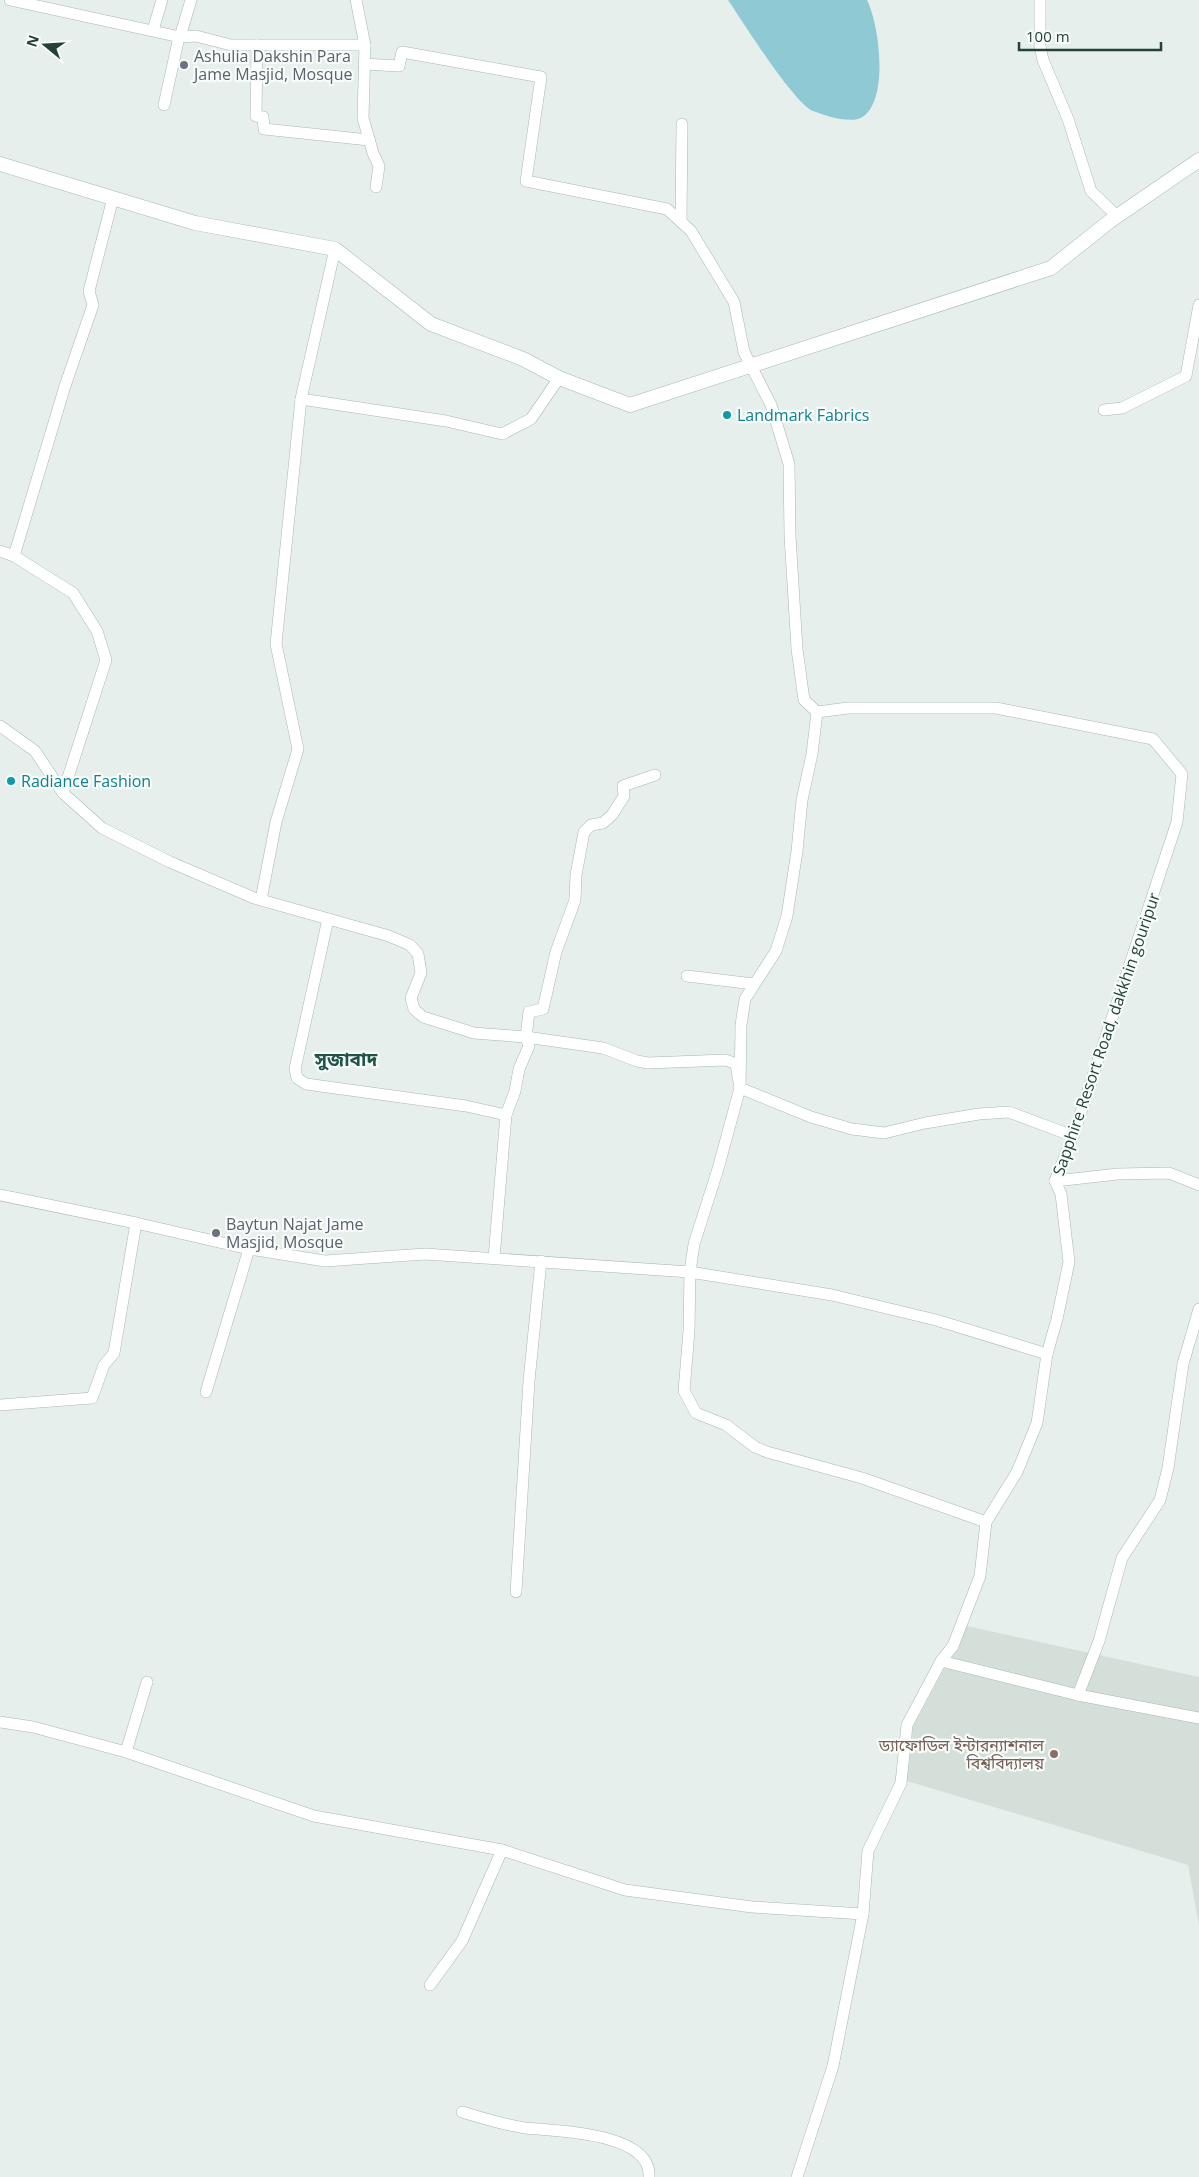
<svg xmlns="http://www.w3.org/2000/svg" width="1199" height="2177" font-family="'Open Sans','Noto Sans Bengali',sans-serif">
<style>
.built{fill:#d4dfda}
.water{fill:#8ec9d4}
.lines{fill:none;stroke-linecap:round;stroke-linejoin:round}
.minor-casing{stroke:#a8b8b2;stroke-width:12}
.tertiary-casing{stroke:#a8b8b2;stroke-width:15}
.minor{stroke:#fff;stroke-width:11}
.tertiary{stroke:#fff;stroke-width:14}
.worship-dot{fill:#6b7280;stroke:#f7fbf9;stroke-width:2}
.culture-dot{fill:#0f9aa8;stroke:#f7fbf9;stroke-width:2}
.education-dot{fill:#8d6e63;stroke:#f7fbf9;stroke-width:2}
.labels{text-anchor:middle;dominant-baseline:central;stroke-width:4.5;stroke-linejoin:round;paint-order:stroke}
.worship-label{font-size:16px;fill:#5b616d;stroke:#f7fbf9;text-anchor:start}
.culture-label{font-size:16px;fill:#0d838f;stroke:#f7fbf9;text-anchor:start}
.street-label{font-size:16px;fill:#24423a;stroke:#f7fbf9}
.education-label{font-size:16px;fill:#785e54;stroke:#f7fbf9;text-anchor:end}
.quarter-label{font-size:19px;font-weight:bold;fill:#1f5548;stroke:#f7fbf9}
</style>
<rect width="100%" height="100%" fill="#e6efeb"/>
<path class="built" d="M967 1626 1199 1677V1926L1188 1865 907 1781 913 1727Z"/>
<path class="water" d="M728 0H867C879 24 889 96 864 116 853 125 826 116 813 111 793 102 743 22 728 0Z"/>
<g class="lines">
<g class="minor-casing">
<g id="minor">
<path d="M10 0 180 37 196 36 231 45H365L363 118 373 153 379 166 376 187"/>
<path d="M356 0 365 45"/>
<path d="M1040 0V46L1043 60 1068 119 1091 191 1117 216"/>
<path d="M153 30 162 0"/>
<path d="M180 37 191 0"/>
<path d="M257 45 256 116 263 117 264 129 369 140"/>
<path d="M364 64 399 66 402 52 541 77 526 181 667 209 691 231 734 302 744 352 771 405 789 464 790 536 797 649 804 700 817 712 848 708H996L1153 739 1182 774 1177 822 1073 1136 1055 1181 1061 1194 1069 1262 1057 1319 1047 1354 1037 1423 1017 1472 986 1522 980 1576 953 1646 941 1661 907 1725 901 1783 868 1851 863 1914 833 2066 797 2177"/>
<path d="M164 105 179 37"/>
<path d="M681 222 682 124"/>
<path d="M301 399 446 421 502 434 531 419 559 378"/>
<path d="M1104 410 1122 408 1186 376 1199 305"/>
<path d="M0 551 14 556 73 593 97 631 106 660 63 793"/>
<path d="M14 556 65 386 93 305 89 291 113 198"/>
<path d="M0 726 35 751 63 793 102 828 170 862 254 898 389 936 410 945 418 954 421 973 411 998 414 1009 423 1017 474 1033 526 1037 603 1048 637 1061 648 1063 726 1060 736 1064 740 1088 811 1117 852 1129 884 1133 925 1123 979 1114 1009 1112 1073 1136"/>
<path d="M261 900 276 822 298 749 276 644 301 399 335 249"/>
<path d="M328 919 295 1069 297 1078 306 1084 466 1106 506 1115 494 1258"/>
<path d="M687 976 754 984"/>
<path d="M506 1115 515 1091 519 1069 529 1046 526 1037 529 1012 543 1009 556 952 575 900 576 875 584 832 591 825 603 823 612 815 624 796 623 786 655 775"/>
<path d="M1055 1181 1118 1174 1169 1173 1199 1185"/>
<path d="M0 1195 136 1223 249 1249 325 1261 425 1254 690 1272 694 1244 718 1169 740 1088 741 1025 745 999 776 951 787 916 797 851 802 800 812 754 817 712"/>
<path d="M1199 1309 1183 1364 1168 1468 1160 1500 1122 1558 1099 1641 1078 1695 1199 1718"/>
<path d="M206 1392 249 1249"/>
<path d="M0 1405 92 1398 104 1365 114 1353 136 1223"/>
<path d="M986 1522 862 1478 767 1452 755 1447 726 1425 696 1413 684 1391 689 1331 690 1272 832 1295 936 1320 1047 1354"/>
<path d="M516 1592 529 1381 541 1261"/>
<path d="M941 1661 1078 1695"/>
<path d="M0 1722 33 1727 126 1752 314 1816 502 1850 625 1890 752 1907 863 1914"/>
<path d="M126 1752 147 1682"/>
<path d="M430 1985 462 1941 502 1850"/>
<path d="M462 2112C482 2118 504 2125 525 2128 555 2131 652 2132 649 2177"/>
</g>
</g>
<g class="tertiary-casing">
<path id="tertiary" d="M0 164 195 223 335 249 431 324 523 359 559 378 630 405 1051 268 1110 221 1199 160"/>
</g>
<use href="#minor" class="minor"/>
<use href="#tertiary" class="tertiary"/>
</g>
<g class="worship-dot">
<circle cx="184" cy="65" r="5"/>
<circle cx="216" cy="1233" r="5"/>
</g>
<g class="culture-dot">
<circle cx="727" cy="415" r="5"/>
<circle cx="11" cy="781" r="5"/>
</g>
<circle class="education-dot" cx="1054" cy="1754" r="5"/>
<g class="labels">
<g class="worship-label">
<text x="194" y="56">Ashulia Dakshin Para<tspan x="194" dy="18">Jame Masjid, Mosque</tspan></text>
<text x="226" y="1224">Baytun Najat Jame<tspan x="226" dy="18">Masjid, Mosque</tspan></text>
</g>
<g class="culture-label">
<text x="737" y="415">Landmark Fabrics</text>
<text x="21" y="781">Radiance Fashion</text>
</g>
<g class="street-label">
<text transform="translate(1106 1034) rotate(-71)">Sapphire Resort Road, dakkhin gouripur</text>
</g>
<g class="education-label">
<text x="1044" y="1745">ড্যাফোডিল ইন্টারন্যাশনাল<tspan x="1044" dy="18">বিশ্ববিদ্যালয়</tspan></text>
</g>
<g class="quarter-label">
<text x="346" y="1059">সুজাবাদ</text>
</g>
</g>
<g transform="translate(45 45) rotate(288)" stroke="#f7fbf9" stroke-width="4" paint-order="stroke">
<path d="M0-4L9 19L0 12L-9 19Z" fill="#24423a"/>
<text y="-8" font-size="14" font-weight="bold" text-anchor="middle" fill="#24423a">N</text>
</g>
<path d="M1019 42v8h142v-8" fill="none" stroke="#24423a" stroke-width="2.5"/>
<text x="1026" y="42" font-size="15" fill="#24423a" stroke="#f7fbf9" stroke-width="4" paint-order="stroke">100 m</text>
</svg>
